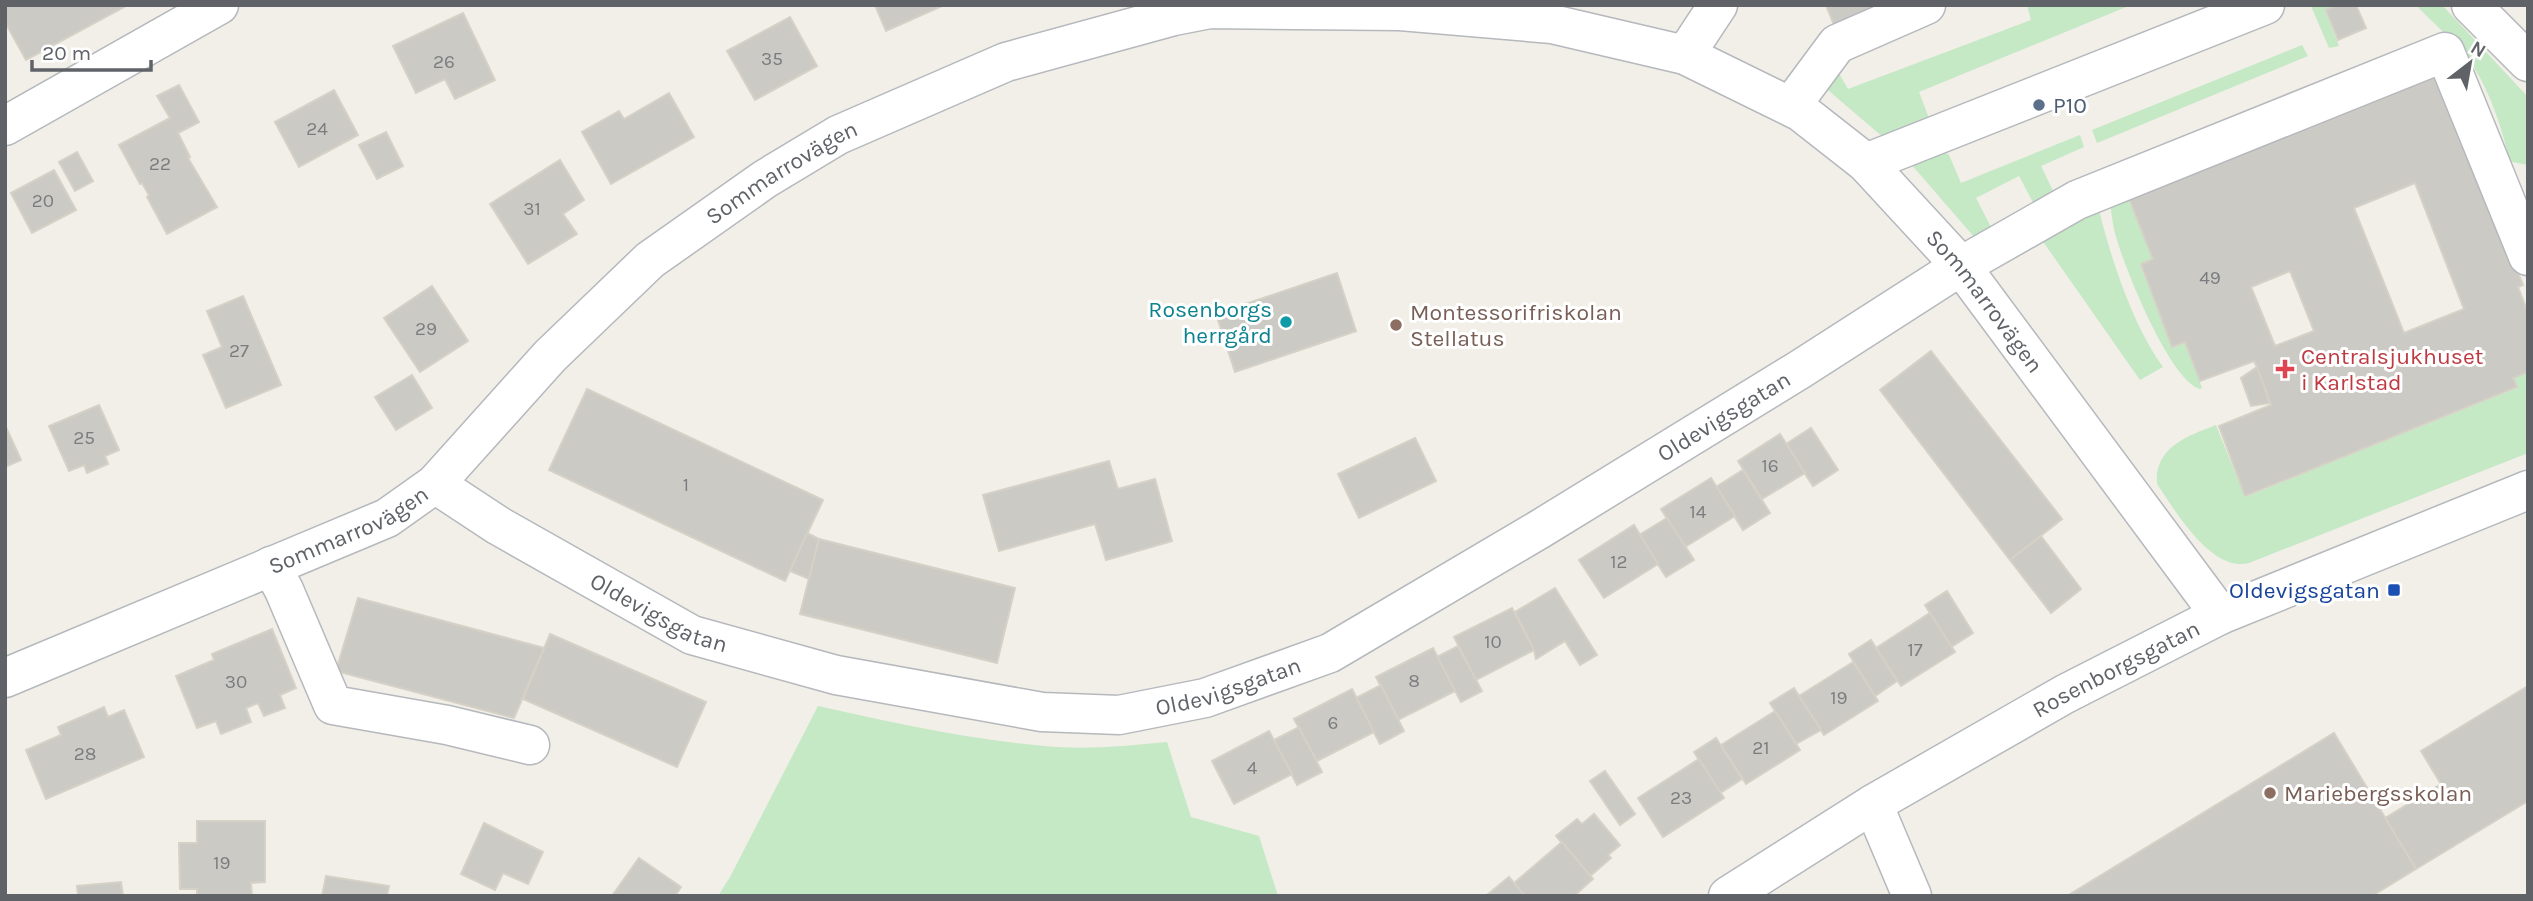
<svg xmlns="http://www.w3.org/2000/svg" width="2533" height="901" font-family="Karla,sans-serif">
<style>
.green{fill:#c5e8c5}
.building{fill:#cccac5;stroke:#d6d1c6;stroke-width:2;fill-rule:evenodd}
.lines{fill:none;stroke-linecap:round;stroke-linejoin:round}
.minor-casing{stroke:#b5b8bc;stroke-width:41}
.minor{stroke:#fff;stroke-width:38}
.service-dot{fill:#5c6f8a;stroke:#fff;stroke-width:2.5}
.culture-dot{fill:#0f9aa8;stroke:#fff;stroke-width:2.5}
.education-dot{fill:#8d6e63;stroke:#fff;stroke-width:2.5}
.health-dot{fill:#e0444e;stroke:#fff;stroke-width:2.5}
.transit-dot{fill:#1a4fb4;stroke:#fff;stroke-width:2.5}
.labels{text-anchor:middle;dominant-baseline:central;stroke-width:6;stroke-linejoin:round;paint-order:stroke}
.number-label{font-size:19px;fill:#7a7d7f}
.service-label{font-size:23px;fill:#4e5e75;stroke:#fff;text-anchor:start}
.street-label{font-size:23px;fill:#5f6368;stroke:#fff}
.culture-label{font-size:23px;fill:#0d838f;stroke:#fff;text-anchor:end}
.education-label{font-size:23px;fill:#785e54;stroke:#fff;text-anchor:start}
.health-label{font-size:23px;fill:#be3a42;stroke:#fff;text-anchor:start}
.transit-label{font-size:23px;fill:#164399;stroke:#fff;text-anchor:end}
</style>
<rect width="100%" height="100%" fill="#f1efe8"/>
<g class="green">
<path d="M2027 5H2131L1919 92 1929 118 1891 144 1822 85 1833 63 1848 89 2031 20Z"/>
<path d="M2336 5 2325 10 2339 46 2329 48 2311 6Z"/>
<path d="M2416 5H2442L2528 97V165L2512 162 2509 159C2502 128 2490 92 2473 66 2457 43 2435 25 2416 5Z"/>
<path d="M2302 45 2308 56 2097 143 2092 130Z"/>
<path d="M2080 135 2084 147 2041 166 2055 195 2035 206 2019 176 1976 198 1992 229 1975 238 1910 163 1939 148 1949 155 1961 183Z"/>
<path d="M2126 194 2153 258 2140 264 2172 348 2185 343 2202 388 2200 389C2170 380 2126 271 2117 240 2113 228 2112 216 2110 203Z"/>
<path d="M2099 210C2111 259 2133 326 2163 367L2140 380 2037 233Z"/>
<path d="M2528 373V453L2249 563C2211 573 2175 510 2157 484 2154 447 2188 436 2216 425L2245 497 2517 388 2514 378Z"/>
<path d="M818 706C893 723 967 739 1044 746 1084 750 1126 746 1167 742L1191 817 1259 836 1278 896H718L730 877Z"/>
</g>
<g class="building">
<path d="M5 5H123L124 7 26 60 5 22Z"/>
<path d="M875 5H944L886 31Z"/>
<path d="M1826 5H1896L1836 30Z"/>
<path d="M2337 5H2356L2366 28 2338 40 2326 10Z"/>
<path d="M463 13 495 80 455 99 445 79 416 93 393 46Z"/>
<path d="M790 17 817 66 755 100 727 51Z"/>
<path d="M2439 71 2472 161 2523 285 2518 287 2528 313V372L2513 378 2517 387 2245 496 2219 426 2271 405 2257 367 2254 361 2200 381 2185 342 2172 347 2141 264 2153 259 2128 196ZM2415 183 2464 309 2404 333 2354 208ZM2290 271 2314 331 2275 346 2251 287Z"/>
<path d="M179 85 199 122 178 133 190 157 188 158 217 207 167 234 147 197 149 195 142 183 140 184 119 145 170 118 157 96Z"/>
<path d="M334 90 358 135 299 167 275 122Z"/>
<path d="M669 93 694 137 611 184 582 132 619 111 624 119Z"/>
<path d="M386 132 403 166 377 179 359 145Z"/>
<path d="M77 152 93 181 75 191 59 162Z"/>
<path d="M560 160 584 200 563 214 577 234 528 264 490 204Z"/>
<path d="M54 170 76 210 32 233 11 193Z"/>
<path d="M1337 273 1356 331 1235 372 1216 314Z"/>
<path d="M432 286 468 341 420 372 384 318Z"/>
<path d="M243 296 281 385 226 408 203 355 222 347 207 311Z"/>
<path d="M1931 351 2062 519 2010 560 1880 390Z"/>
<path d="M2257 367 2270 403 2251 406 2241 378Z"/>
<path d="M412 375 432 408 396 430 375 397Z"/>
<path d="M587 389 823 500 785 581 549 470Z"/>
<path d="M99 405 119 450 105 456 108 464 87 473 84 465 69 471 49 426Z"/>
<path d="M5 425 21 460 5 467Z"/>
<path d="M1811 428 1838 470 1813 486 1786 444Z"/>
<path d="M1780 434 1805 473 1762 499 1738 461Z"/>
<path d="M1415 438 1436 481 1359 518 1338 474Z"/>
<path d="M1109 461 1118 489 1155 479 1172 541 1106 560 1095 524 999 551 983 495Z"/>
<path d="M1743 470 1770 513 1743 530 1716 487Z"/>
<path d="M1711 478 1735 516 1685 547 1661 509Z"/>
<path d="M1667 518 1694 560 1666 577 1639 535Z"/>
<path d="M1634 525 1658 564 1604 598 1579 560Z"/>
<path d="M807 533 819 539 809 579 790 571Z"/>
<path d="M2041 536 2081 589 2051 613 2010 560Z"/>
<path d="M819 539 1015 588 997 663 800 614Z"/>
<path d="M1555 588 1597 655 1580 665 1565 641 1536 659 1534 650 1515 612Z"/>
<path d="M1947 591 1973 633 1951 647 1925 605Z"/>
<path d="M358 598 544 648 514 718 336 671Z"/>
<path d="M1512 608 1534 650 1476 680 1454 637Z"/>
<path d="M1930 613 1955 652 1901 686 1876 648Z"/>
<path d="M272 629 296 688 280 695 285 708 264 716 258 703 246 708 251 722 221 734 216 721 197 728 176 676 214 660 212 654Z"/>
<path d="M550 634 706 702 677 767 523 699Z"/>
<path d="M1871 640 1897 681 1875 696 1849 654Z"/>
<path d="M1458 646 1482 691 1461 702 1437 657Z"/>
<path d="M1433 648 1455 691 1398 720 1376 677Z"/>
<path d="M1853 662 1878 701 1824 735 1799 696Z"/>
<path d="M1381 685 1404 731 1380 744 1356 698Z"/>
<path d="M2528 686V801L2416 869 2385 818 2441 784 2421 751Z"/>
<path d="M1794 688 1821 730 1796 744 1770 703Z"/>
<path d="M1352 689 1374 732 1317 761 1294 719Z"/>
<path d="M104 707 108 717 124 710 144 757 46 799 26 750 61 735 58 727Z"/>
<path d="M1775 711 1800 750 1746 784 1721 745Z"/>
<path d="M1299 727 1322 772 1297 785 1274 740Z"/>
<path d="M1269 731 1292 774 1234 804 1212 761Z"/>
<path d="M2334 733 2416 869 2372 896H2067Z"/>
<path d="M1716 738 1742 779 1720 793 1694 752Z"/>
<path d="M1699 759 1724 798 1663 837 1638 798Z"/>
<path d="M1605 771 1635 814 1620 825 1590 781Z"/>
<path d="M1594 814 1620 845 1608 855 1611 858 1590 876 1556 836 1577 819 1582 824Z"/>
<path d="M197 821H265V882L251 883 252 896H197V889H180L179 843H197Z"/>
<path d="M484 823 543 852 528 884 503 873 495 890 461 874Z"/>
<path d="M1562 842 1593 879 1574 896H1525L1514 883Z"/>
<path d="M639 858 681 887 675 896H612Z"/>
<path d="M326 876 389 886 387 896H322Z"/>
<path d="M1509 877 1525 896H1487V895Z"/>
<path d="M121 882 123 896H78L77 886Z"/>
</g>
<g class="lines">
<g class="minor-casing">
<g id="minor">
<path d="M2471 5 2528 62"/>
<path d="M1685 55 1718 5"/>
<path d="M1791 106 1837 44 1926 5"/>
<path d="M5 126 219 5"/>
<path d="M1866 163 2265 5"/>
<path id="s1" d="M435 484 499 526 692 635 836 675 1042 712 1119 715 1205 698 1330 653 1540 529 1799 370 1961 266 2077 200 2445 52 2528 256"/>
<path d="M271 566 284 590 333 705 447 725 530 745"/>
<path id="s2" d="M5 678 387 518 435 484 550 356 650 260 765 179 838 135 1006 62 1174 16 1210 9 1400 11 1552 24 1685 55 1801 112 1866 163 1961 266 2220 615"/>
<path d="M1873 804 1912 896"/>
<path id="s3" d="M1728 896 1873 804 2065 694 2220 615 2528 490"/>
</g>
</g>
<use href="#minor" class="minor"/>
</g>
<circle class="service-dot" cx="2039" cy="105" r="7"/>
<circle class="culture-dot" cx="1286" cy="322" r="7"/>
<g class="education-dot">
<circle cx="1396" cy="325" r="7"/>
<circle cx="2270" cy="793" r="7"/>
</g>
<path class="health-dot" d="M2281.5 358.5h7v7h7v7h-7v7h-7v-7h-7v-7h7z"/>
<rect class="transit-dot" x="2387" y="583" width="14" height="14" rx="3.5"/>
<g class="labels">
<g class="number-label">
<text x="772" y="59">35</text>
<text x="444" y="62">26</text>
<text x="317" y="129">24</text>
<text x="160" y="164">22</text>
<text x="43" y="201">20</text>
<text x="532" y="209">31</text>
<text x="2210" y="278">49</text>
<text x="426" y="329">29</text>
<text x="239" y="351">27</text>
<text x="84" y="438">25</text>
<text x="1770" y="466">16</text>
<text x="686" y="485">1</text>
<text x="1698" y="512">14</text>
<text x="1619" y="562">12</text>
<text x="1493" y="642">10</text>
<text x="1915" y="650">17</text>
<text x="1414" y="681">8</text>
<text x="236" y="682">30</text>
<text x="1839" y="698">19</text>
<text x="1333" y="723">6</text>
<text x="1761" y="748">21</text>
<text x="85" y="754">28</text>
<text x="1252" y="768">4</text>
<text x="1681" y="798">23</text>
<text x="222" y="863">19</text>
</g>
<g class="service-label">
<text x="2053" y="105">P10</text>
</g>
<g class="street-label">
<text stroke="none"><textPath href="#s2" startOffset="942">Sommarrovägen</textPath></text>
<text stroke="none"><textPath href="#s2" startOffset="2277">Sommarrovägen</textPath></text>
<text stroke="none"><textPath href="#s1" startOffset="1414">Oldevigsgatan</textPath></text>
<text stroke="none"><textPath href="#s2" startOffset="374">Sommarrovägen</textPath></text>
<text stroke="none"><textPath href="#s1" startOffset="259">Oldevigsgatan</textPath></text>
<text stroke="none"><textPath href="#s3" startOffset="450">Rosenborgsgatan</textPath></text>
<text stroke="none"><textPath href="#s1" startOffset="847">Oldevigsgatan</textPath></text>
</g>
<g class="culture-label">
<text x="1272" y="309">Rosenborgs<tspan x="1272" dy="26">herrgård</tspan></text>
</g>
<g class="education-label">
<text x="1410" y="312">Montessorifriskolan<tspan x="1410" dy="26">Stellatus</tspan></text>
<text x="2284" y="793">Mariebergsskolan</text>
</g>
<g class="health-label">
<text x="2301" y="356">Centralsjukhuset<tspan x="2301" dy="26">i Karlstad</tspan></text>
</g>
<g class="transit-label">
<text x="2380" y="590">Oldevigsgatan</text>
</g>
</g>
<rect width="2533" height="901" fill="none" stroke="#5f6368" stroke-width="14"/>
<g transform="translate(2470 63) rotate(31)" stroke="#ffffff" stroke-width="5" paint-order="stroke">
<path d="M0-5L12 26L0 18L-12 26Z" fill="#5f6368"/>
<text y="-10" font-size="19" font-weight="bold" text-anchor="middle" fill="#5f6368">N</text>
</g>
<path d="M32 60v10h119v-10" fill="none" stroke="#5f6368" stroke-width="3.5"/>
<text x="42" y="60" font-size="21" fill="#5f6368" stroke="#ffffff" stroke-width="5" paint-order="stroke">20 m</text>
</svg>
